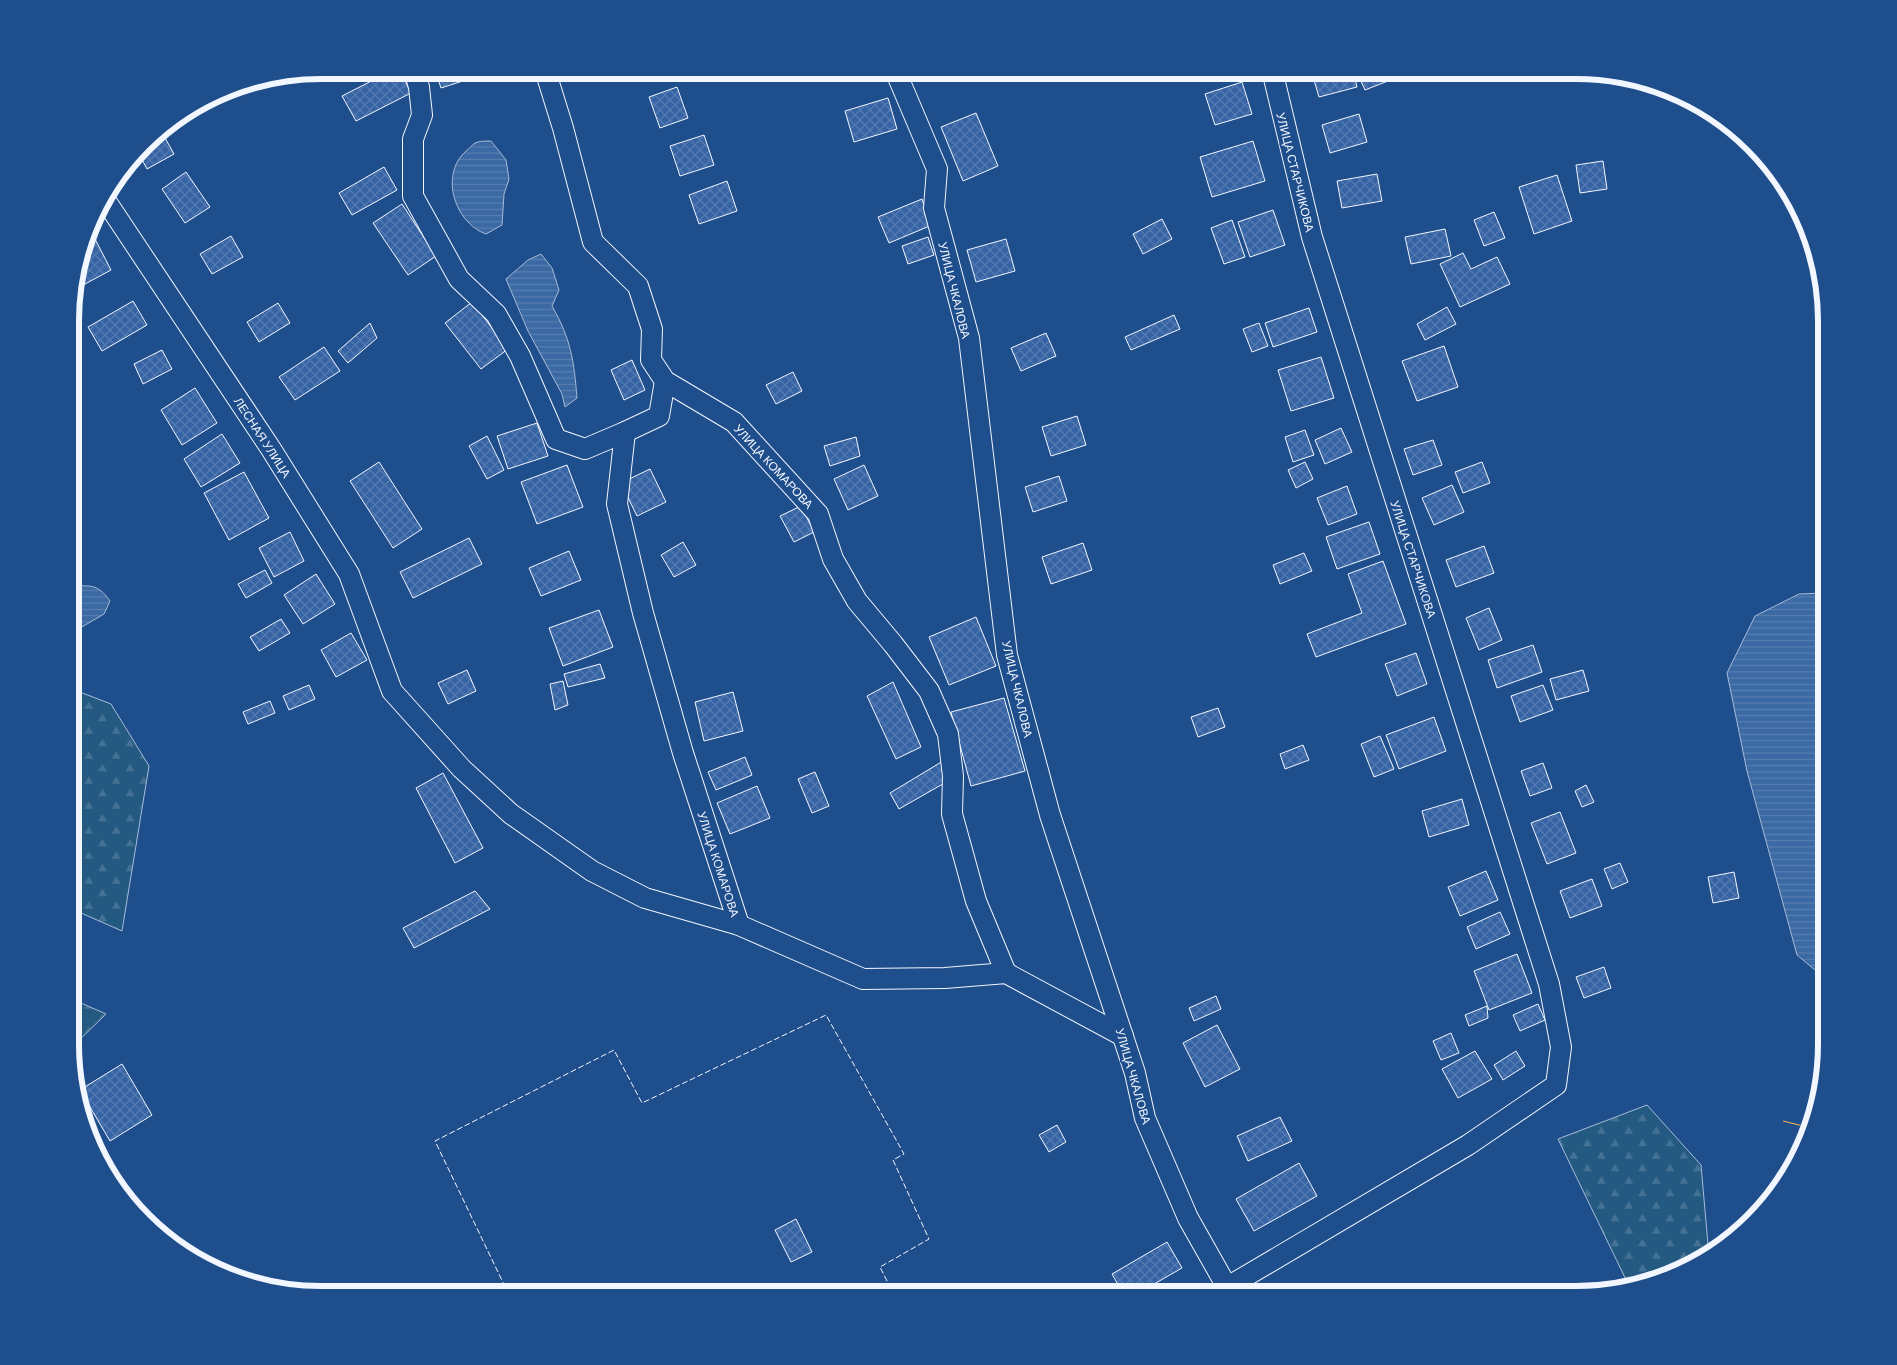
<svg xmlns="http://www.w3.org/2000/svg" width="1897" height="1365" font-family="Barlow,sans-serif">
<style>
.forest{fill:url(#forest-firs);stroke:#a8bbd7}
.water{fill:url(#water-rules);stroke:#a8bbd7}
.building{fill:url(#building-cross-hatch);stroke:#f2f6ff}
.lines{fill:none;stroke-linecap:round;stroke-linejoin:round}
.minor-casing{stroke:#f2f6ff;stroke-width:22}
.minor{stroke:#1f4e8c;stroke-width:20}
.fence{stroke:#f2f6ff;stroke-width:1;stroke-dasharray:6 2.5;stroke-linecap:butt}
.power{stroke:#ffb74d;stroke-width:1;stroke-dasharray:18 4 2.5 4;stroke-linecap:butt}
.labels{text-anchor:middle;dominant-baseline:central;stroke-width:4;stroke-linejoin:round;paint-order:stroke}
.street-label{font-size:12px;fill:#f2f6ff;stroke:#1f4e8c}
.rim{fill:none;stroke:#f2f6ff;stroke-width:6}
</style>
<defs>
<pattern id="forest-firs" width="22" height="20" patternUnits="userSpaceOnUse" patternTransform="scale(1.25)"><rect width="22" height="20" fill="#245a82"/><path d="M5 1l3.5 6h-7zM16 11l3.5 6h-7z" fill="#447295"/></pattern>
<pattern id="water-rules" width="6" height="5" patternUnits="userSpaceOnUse" patternTransform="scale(1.25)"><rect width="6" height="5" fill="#3b69a3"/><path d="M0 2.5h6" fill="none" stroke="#587fb1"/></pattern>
<pattern id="building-cross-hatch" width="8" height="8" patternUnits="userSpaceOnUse" patternTransform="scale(1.25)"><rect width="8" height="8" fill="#3563a3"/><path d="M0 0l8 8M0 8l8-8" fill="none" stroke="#537ab1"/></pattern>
</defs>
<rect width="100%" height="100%" fill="#1f4e8c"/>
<g class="forest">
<path d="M72 689 111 704 149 766 122 931 72 909Z"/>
<path d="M72 999 106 1014 72 1047Z"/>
<path d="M1647 1105 1701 1165 1709 1256C1686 1270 1658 1284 1630 1288L1558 1139Z"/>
</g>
<g class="water">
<path d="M491 141 506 160 509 179 504 194 502 225 486 234C455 223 439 175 466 151 469 149 472 145 475 143 479 141 486 141 491 141Z"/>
<path d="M541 254 552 268 559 290 552 306C571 339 574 361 577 398L565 407 562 394 528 331 506 279 528 260Z"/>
<path d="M77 586C94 585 100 587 110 601L104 614 75 631 72 630V590Z"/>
<path d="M1826 593V827L1821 833 1826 869V979L1797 955 1747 771 1727 673 1755 616 1799 594Z"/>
</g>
<g class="building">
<path d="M393 70H400L411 93 356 121 342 96Z"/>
<path d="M435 70H497L441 88Z"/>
<path d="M1311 70H1353L1357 87 1319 97Z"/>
<path d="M1376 70H1384L1388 81 1365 90 1359 77Z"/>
<path d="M1242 82 1252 114 1215 125 1205 94Z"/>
<path d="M677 87 688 118 660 128 649 97Z"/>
<path d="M888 98 897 129 854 142 845 111Z"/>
<path d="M976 113 998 166 963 181 941 127Z"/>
<path d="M1359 114 1367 142 1330 153 1322 125Z"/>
<path d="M704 135 714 165 680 176 670 146Z"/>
<path d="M164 136 174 154 147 169 139 154 144 147Z"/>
<path d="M1253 141 1265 181 1212 197 1200 157Z"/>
<path d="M1603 161 1607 189 1580 193 1576 165Z"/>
<path d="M384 167 397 190 352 215 339 193Z"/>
<path d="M186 172 210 207 185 223 162 189Z"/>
<path d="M1377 174 1382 201 1342 208 1337 181Z"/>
<path d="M1557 175 1572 221 1534 234 1519 187Z"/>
<path d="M727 181 737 211 699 224 689 195Z"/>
<path d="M922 199 932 225 889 243 878 217Z"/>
<path d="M402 204 436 256 408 275 373 223Z"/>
<path d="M1273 210 1285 245 1250 257 1238 222Z"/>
<path d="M1494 212 1505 238 1484 246 1474 220Z"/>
<path d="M1162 219 1172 239 1143 254 1133 234Z"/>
<path d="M1232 220 1245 257 1224 264 1211 228Z"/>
<path d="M1445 229 1451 256 1411 264 1405 237Z"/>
<path d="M231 236 243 257 212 274 200 254Z"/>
<path d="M94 237 111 270 72 291 86 241Z"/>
<path d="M928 237 934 255 908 264 902 246Z"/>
<path d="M1006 239 1015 271 976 282 967 250Z"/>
<path d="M1463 253 1471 269 1497 257 1510 284 1460 307 1440 264Z"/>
<path d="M133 301 147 325 102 351 88 327Z"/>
<path d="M472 302 508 349 481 369 445 323Z"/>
<path d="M278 303 290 323 259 342 247 322Z"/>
<path d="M1447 307 1456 324 1425 340 1417 324Z"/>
<path d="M1309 308 1317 332 1273 347 1265 323Z"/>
<path d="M1174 315 1180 329 1131 350 1125 337Z"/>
<path d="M370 323 377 338 348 363 338 351Z"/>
<path d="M1259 323 1268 346 1252 352 1243 329Z"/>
<path d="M1046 333 1056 356 1021 371 1011 348Z"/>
<path d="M1444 346 1458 387 1417 401 1402 361Z"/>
<path d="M324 347 340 371 295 400 279 377Z"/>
<path d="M162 350 172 369 143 384 134 364Z"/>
<path d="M1321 357 1334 398 1291 411 1278 370Z"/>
<path d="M632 360 645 390 624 400 611 370Z"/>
<path d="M793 372 802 391 776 404 766 385Z"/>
<path d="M195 388 217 423 182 445 161 410Z"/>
<path d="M1077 416 1086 445 1051 456 1042 427Z"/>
<path d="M537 423 548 456 508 469 497 436Z"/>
<path d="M1341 428 1352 452 1325 464 1315 440Z"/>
<path d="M1305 430 1314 455 1293 462 1285 437Z"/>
<path d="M222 434 240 463 201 487 184 459Z"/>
<path d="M487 436 504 470 487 479 469 446Z"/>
<path d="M856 437 860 456 830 466 824 446Z"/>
<path d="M1433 440 1442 465 1413 475 1404 449Z"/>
<path d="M379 462 422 529 393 548 350 481Z"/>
<path d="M1305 462 1313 479 1296 488 1288 470Z"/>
<path d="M1482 462 1490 483 1463 493 1455 472Z"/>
<path d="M567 465 583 507 537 524 521 482Z"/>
<path d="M864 465 878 496 848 510 834 479Z"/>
<path d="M650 469 666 502 637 516 621 483Z"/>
<path d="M244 472 269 518 229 540 204 493Z"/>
<path d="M1059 476 1067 501 1033 512 1025 487Z"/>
<path d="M1452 485 1464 512 1434 525 1422 498Z"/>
<path d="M1347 486 1357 514 1328 525 1317 498Z"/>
<path d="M801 506 814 532 794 542 780 516Z"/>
<path d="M1369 522 1380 554 1337 569 1326 537Z"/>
<path d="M290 532 304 561 274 577 259 548Z"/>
<path d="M469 538 482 564 413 598 400 572Z"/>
<path d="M683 542 696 565 674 577 661 555Z"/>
<path d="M1083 543 1092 570 1051 584 1042 557Z"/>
<path d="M1484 546 1494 573 1456 587 1446 560Z"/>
<path d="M569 551 581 580 541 596 529 568Z"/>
<path d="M1304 553 1312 571 1280 584 1273 565Z"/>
<path d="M1383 561 1406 624 1316 657 1307 634 1362 613 1348 574Z"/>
<path d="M265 570 272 583 246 598 238 584Z"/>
<path d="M316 574 335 604 303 624 284 595Z"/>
<path d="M1489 608 1502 640 1479 650 1466 618Z"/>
<path d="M599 610 613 647 563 666 549 628Z"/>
<path d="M976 617 996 666 949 685 929 637Z"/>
<path d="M281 619 290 633 259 651 250 637Z"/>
<path d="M351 633 367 660 336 677 321 650Z"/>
<path d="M1533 645 1542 672 1497 688 1488 660Z"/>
<path d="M1416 653 1427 684 1397 696 1385 664Z"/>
<path d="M600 664 605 678 568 687 564 674Z"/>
<path d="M467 670 476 691 448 704 438 683Z"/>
<path d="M1583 670 1589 691 1556 700 1550 679Z"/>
<path d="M563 681 568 705 555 710 550 684Z"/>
<path d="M893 682 921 747 896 759 867 696Z"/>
<path d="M309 685 315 699 289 710 283 696Z"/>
<path d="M1543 685 1553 710 1520 722 1511 696Z"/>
<path d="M733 692 743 731 704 741 695 702Z"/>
<path d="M1004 698 1025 771 971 786 951 712Z"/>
<path d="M270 701 275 713 248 724 243 712Z"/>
<path d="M1218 708 1225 727 1198 737 1191 717Z"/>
<path d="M1434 717 1446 751 1399 769 1386 735Z"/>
<path d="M1380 736 1394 769 1374 777 1361 744Z"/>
<path d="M1303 745 1309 760 1285 769 1280 754Z"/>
<path d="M745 757 752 775 716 790 708 772Z"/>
<path d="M943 761 948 781 899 809 890 793Z"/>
<path d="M1543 763 1552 788 1530 796 1521 771Z"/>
<path d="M815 772 829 806 812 813 798 779Z"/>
<path d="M443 773 483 848 455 863 416 788Z"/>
<path d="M1586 785 1594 802 1582 807 1575 791Z"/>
<path d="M757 786 770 818 730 834 717 803Z"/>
<path d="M1462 799 1469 825 1429 837 1422 811Z"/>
<path d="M1560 812 1576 853 1547 864 1531 823Z"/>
<path d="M1620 863 1628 882 1612 889 1604 869Z"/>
<path d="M1486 871 1498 900 1460 916 1448 887Z"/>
<path d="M1734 872 1739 898 1713 903 1708 877Z"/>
<path d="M1592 879 1602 906 1570 918 1560 891Z"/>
<path d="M475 891 490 909 414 948 403 928Z"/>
<path d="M1500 912 1510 934 1476 949 1467 927Z"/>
<path d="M1517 954 1532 993 1489 1010 1474 971Z"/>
<path d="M1604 967 1611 988 1584 998 1576 977Z"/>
<path d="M1216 996 1221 1009 1194 1021 1189 1008Z"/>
<path d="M1538 1004 1545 1020 1520 1031 1513 1015Z"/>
<path d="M1487 1006 1488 1018 1469 1026 1465 1015Z"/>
<path d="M1217 1025 1240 1069 1205 1087 1183 1043Z"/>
<path d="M1451 1033 1459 1053 1441 1060 1433 1041Z"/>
<path d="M1475 1051 1492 1079 1458 1098 1442 1069Z"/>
<path d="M1516 1051 1525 1066 1503 1080 1494 1065Z"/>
<path d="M122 1064 152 1115 110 1141 80 1090Z"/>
<path d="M1280 1117 1292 1141 1248 1161 1237 1136Z"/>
<path d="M1057 1125 1066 1142 1049 1152 1039 1135Z"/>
<path d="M1299 1163 1317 1196 1254 1231 1236 1199Z"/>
<path d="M796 1219 812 1252 791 1262 775 1230Z"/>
<path d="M1167 1242 1182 1268 1135 1295H1124L1112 1274Z"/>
</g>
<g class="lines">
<g class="minor-casing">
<g id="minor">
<path d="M414 70 419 87 422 115 413 139V196L459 279 496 314 520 356 556 439 585 449 625 432 617 504 643 613 683 753 739 925"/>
<path d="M545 70 563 128 593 242 638 286 652 329 651 360 665 381 734 422 818 514 833 559 857 601 893 644 929 691 948 734 953 776 952 814 976 901 1006 973"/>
<path d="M895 70 937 169 934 208 969 338 1007 655 1050 815 1135 1073 1145 1118 1188 1218 1227 1287"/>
<path d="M104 198 271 449 349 574 392 691 462 769 511 814 592 871 645 898 739 925 863 979 945 978 1006 973 1123 1036"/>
<path d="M625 432 659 416 665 381"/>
<path d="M1214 1295 1468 1145 1556 1085 1561 1047 1549 984 1312 237 1272 70"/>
</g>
</g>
<use href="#minor" class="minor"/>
<path class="fence" d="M509 1295 435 1141 614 1050 642 1103 826 1015 904 1154 893 1160 929 1239 880 1267 894 1295"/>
<path class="power" d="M1783 1121 1811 1128"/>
</g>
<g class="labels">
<g class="street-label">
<text transform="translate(1296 172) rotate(76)">УЛИЦА СТАРЧИКОВА</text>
<text transform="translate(955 290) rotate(76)">УЛИЦА ЧКАЛОВА</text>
<text transform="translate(263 437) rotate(57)">ЛЕСНАЯ УЛИЦА</text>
<text transform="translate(774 466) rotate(47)">УЛИЦА КОМАРОВА</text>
<text transform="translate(1414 559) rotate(72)">УЛИЦА СТАРЧИКОВА</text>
<text transform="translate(1018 689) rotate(77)">УЛИЦА ЧКАЛОВА</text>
<text transform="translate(719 864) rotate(72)">УЛИЦА КОМАРОВА</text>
<text transform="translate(1134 1076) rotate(74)">УЛИЦА ЧКАЛОВА</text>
</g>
</g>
<path d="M0 0H1897V1365H0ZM321 79H1576A242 242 0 0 1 1818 321V1044A242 242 0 0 1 1576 1286H321A242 242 0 0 1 79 1044V321A242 242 0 0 1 321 79Z" fill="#1f4e8c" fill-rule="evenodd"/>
<path class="rim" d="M321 79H1576A242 242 0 0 1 1818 321V1044A242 242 0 0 1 1576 1286H321A242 242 0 0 1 79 1044V321A242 242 0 0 1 321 79Z"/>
</svg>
